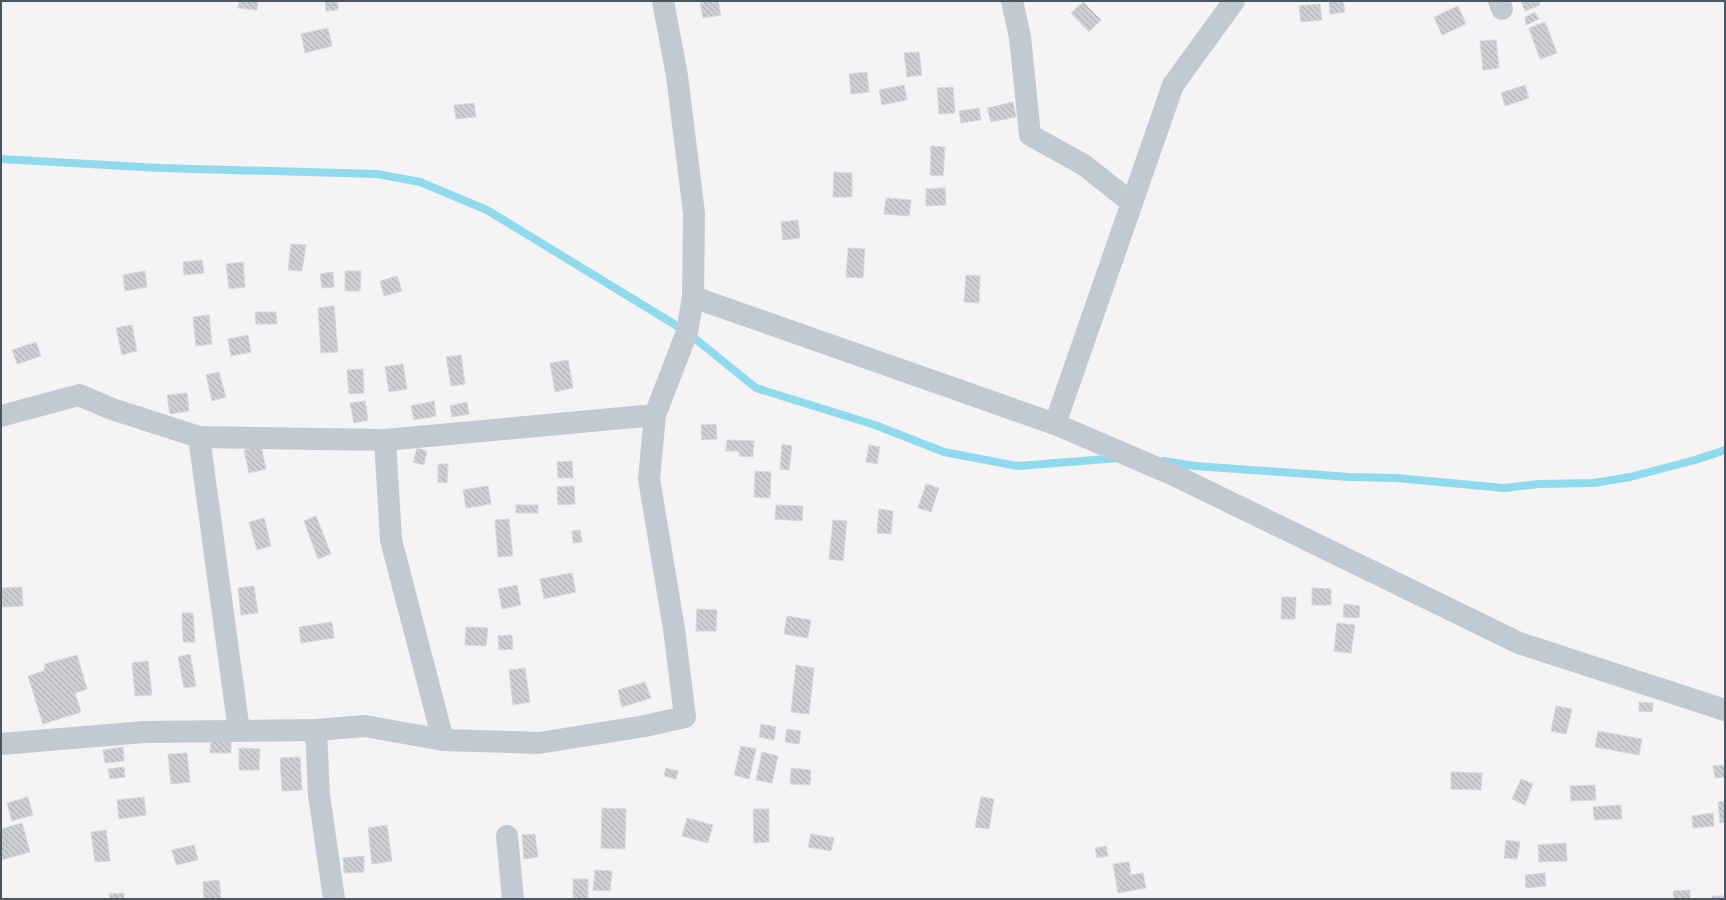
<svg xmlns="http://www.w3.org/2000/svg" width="1726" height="900" font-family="'Space Grotesk',sans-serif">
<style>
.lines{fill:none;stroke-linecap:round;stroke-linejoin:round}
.stream{stroke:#90daee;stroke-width:8}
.building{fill:url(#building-back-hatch);stroke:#d7d9de}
.street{stroke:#c1cad2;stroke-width:22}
</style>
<defs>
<pattern id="building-back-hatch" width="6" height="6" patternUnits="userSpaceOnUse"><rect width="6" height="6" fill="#cdcfd5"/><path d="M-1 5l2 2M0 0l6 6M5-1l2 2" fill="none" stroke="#a8abb0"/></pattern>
</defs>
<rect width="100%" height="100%" fill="#f5f3f3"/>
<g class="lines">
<g class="stream">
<path d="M1 159 160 168 377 174 420 182 487 210 687 332 756 388 875 425 944 452 1018 466 1119 458"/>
<path d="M1163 461 1195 466 1349 477 1396 478 1504 488 1539 484 1594 483 1630 477 1695 460 1725 450"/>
</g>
</g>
<g class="building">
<path d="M239 1H258L257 10 238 8Z"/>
<path d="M325 1H338V10L326 11Z"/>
<path d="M700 1H718L721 15 703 18Z"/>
<path d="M1329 1H1343L1345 12 1330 14Z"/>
<path d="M1521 1H1539L1540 5 1525 11Z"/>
<path d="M1083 2 1101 20 1089 32 1071 13Z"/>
<path d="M1320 4 1322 20 1301 22 1299 6Z"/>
<path d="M1458 6 1466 24 1442 35 1434 17Z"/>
<path d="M1535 12 1539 19 1526 25 1525 17Z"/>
<path d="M1545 22 1557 53 1540 59 1529 28Z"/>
<path d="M328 28 332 46 305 53 301 34Z"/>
<path d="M1496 40 1499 68 1483 70 1480 41Z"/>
<path d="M919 52 922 75 907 77 904 53Z"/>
<path d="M867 72 869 92 851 94 849 74Z"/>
<path d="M904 85 907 100 882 105 879 90Z"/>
<path d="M1525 85 1529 98 1505 106 1501 93Z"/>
<path d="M953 87 955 113 939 114 937 88Z"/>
<path d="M1013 102 1016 117 991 122 987 108Z"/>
<path d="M474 103 476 117 456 119 454 105Z"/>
<path d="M979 108 981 120 961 123 959 111Z"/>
<path d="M931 146 945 147 943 176 930 175Z"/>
<path d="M834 172 852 173V197H833Z"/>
<path d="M945 188 946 205 926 206V189Z"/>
<path d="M886 198 911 200 909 216 884 214Z"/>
<path d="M798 220 800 238 783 240 781 222Z"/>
<path d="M291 244 306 245 302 271 288 270Z"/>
<path d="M848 248 865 249 863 278 846 277Z"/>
<path d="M202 260 204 273 184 275 183 262Z"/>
<path d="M243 262 245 287 229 289 226 264Z"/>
<path d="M145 271 147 287 125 291 123 275Z"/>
<path d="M345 271H361L360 291H345Z"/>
<path d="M333 272 334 287 322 288 320 274Z"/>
<path d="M966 275 980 276 979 303 964 302Z"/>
<path d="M397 276 402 291 384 296 380 281Z"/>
<path d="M334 306 338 352 321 353 318 308Z"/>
<path d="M255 312H276L277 324H256Z"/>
<path d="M209 315 212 344 196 346 193 317Z"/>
<path d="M132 325 137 351 122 355 116 328Z"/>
<path d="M248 335 251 352 231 356 228 339Z"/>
<path d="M36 342 41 356 17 364 12 350Z"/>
<path d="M461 355 465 384 451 386 446 357Z"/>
<path d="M568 360 573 388 555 392 550 363Z"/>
<path d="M403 364 407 389 389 392 385 367Z"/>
<path d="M363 369 364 393 349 394 347 370Z"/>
<path d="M219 372 226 397 212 401 206 375Z"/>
<path d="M187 393 189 411 170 414 167 395Z"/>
<path d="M365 401 368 420 354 423 350 403Z"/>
<path d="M434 401 436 416 414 420 411 406Z"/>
<path d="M467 402 469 414 452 417 450 406Z"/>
<path d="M716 424 717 439 702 440 701 425Z"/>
<path d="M727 440 754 441 753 457 739 456V451H726Z"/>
<path d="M782 444 792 446 789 470 780 469Z"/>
<path d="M869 445 880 447 877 464 866 462Z"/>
<path d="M261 446 266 469 249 473 244 450Z"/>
<path d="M417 448 427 451 424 465 413 462Z"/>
<path d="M572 461 573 478H558L557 462Z"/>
<path d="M438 464H448L447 483 438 482Z"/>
<path d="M755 471 771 472 770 498 754 497Z"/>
<path d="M926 484 939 488 931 512 918 508Z"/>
<path d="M488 486 491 504 466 508 463 490Z"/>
<path d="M574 486 575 504 558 505 557 487Z"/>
<rect x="516" y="505" width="22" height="8"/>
<path d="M776 505 803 506 802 521 775 519Z"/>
<path d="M879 509 893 511 891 534 877 533Z"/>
<path d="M316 516 331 554 318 559 304 521Z"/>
<path d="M264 518 271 546 257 550 249 522Z"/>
<path d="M509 519 513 556 498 557 495 520Z"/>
<path d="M833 520 847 521 843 561 829 559Z"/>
<path d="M580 530 582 542 573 543 572 531Z"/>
<path d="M572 573 576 592 544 599 540 579Z"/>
<path d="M517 585 521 605 502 609 498 589Z"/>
<path d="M254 586 258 613 241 615 238 588Z"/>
<path d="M22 587 23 606 1 607V588Z"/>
<path d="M1312 588 1331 589V605H1312Z"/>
<path d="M1282 597H1296L1295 619H1281Z"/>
<path d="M1344 604 1360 606 1359 618 1343 617Z"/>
<path d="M697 609 717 610 716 631H696Z"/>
<path d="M182 613H193L195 642H183Z"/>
<path d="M787 616 811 620 808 638 784 634Z"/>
<path d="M332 622 334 638 301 643 299 627Z"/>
<path d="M1337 623 1355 625 1351 653 1334 651Z"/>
<path d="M466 627 488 628 486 646 465 645Z"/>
<path d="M512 635 513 649 499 650 498 636Z"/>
<path d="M190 654 196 686 184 688 178 657Z"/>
<path d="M77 655 87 689 75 693 81 712 43 724 28 676 44 671 45 664Z"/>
<path d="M148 661 152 695 135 696 132 663Z"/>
<path d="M796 665 814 668 809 714 791 712Z"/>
<path d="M525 668 530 702 513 705 509 670Z"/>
<path d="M645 682 651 698 622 707 618 690Z"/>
<path d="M1639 702 1653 703 1652 712 1639 711Z"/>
<path d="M1556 706 1572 709 1566 734 1551 731Z"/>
<path d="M761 724 776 727 774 740 759 737Z"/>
<path d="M787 729 801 731 799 744 785 742Z"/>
<path d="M1598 731 1642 739 1639 755 1595 747Z"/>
<path d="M211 740 231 741V753H210Z"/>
<path d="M741 746 756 749 749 779 734 775Z"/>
<path d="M123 747 124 761 105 763 103 750Z"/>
<path d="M239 748 260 749 259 770H239Z"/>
<path d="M762 752 778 756 772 783 756 780Z"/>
<path d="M187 753 190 782 171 784 168 754Z"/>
<path d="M300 757 302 790 282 791 280 758Z"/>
<path d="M1725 765V777L1715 778 1713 766Z"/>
<path d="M124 767 125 777 110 779 108 769Z"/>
<path d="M666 768 678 771 676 779 664 776Z"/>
<path d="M791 768 811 770 810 785 790 784Z"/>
<path d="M1451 772 1482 773 1481 790 1451 789Z"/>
<path d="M1521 779 1533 784 1525 805 1512 799Z"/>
<path d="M1595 785 1596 800 1571 801 1570 786Z"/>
<path d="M28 797 33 815 12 821 7 803Z"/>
<path d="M144 797 146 815 119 819 117 800Z"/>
<path d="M981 797 994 799 989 829 975 827Z"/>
<path d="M1725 801V822L1720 823 1718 802Z"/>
<path d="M1621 805 1622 819 1594 820 1593 807Z"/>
<path d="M602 808 626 809 625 849 601 848Z"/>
<path d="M753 809H769V842L754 843Z"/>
<path d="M1713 813 1714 826 1693 828 1692 816Z"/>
<path d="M687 818 713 825 708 843 682 836Z"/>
<path d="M22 823 30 852 1 860V829Z"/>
<path d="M387 825 392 861 372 864 368 828Z"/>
<path d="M106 830 110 861 95 862 91 832Z"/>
<path d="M535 834 538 857 524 859 522 835Z"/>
<path d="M811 834 834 838 831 851 808 847Z"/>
<path d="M1506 840 1520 842 1517 859 1504 858Z"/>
<path d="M1566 843 1567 861 1539 862 1538 845Z"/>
<path d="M194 845 198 860 176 865 172 850Z"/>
<path d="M1106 846 1108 856 1097 858 1095 848Z"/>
<path d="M364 856V872L344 873 343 858Z"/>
<path d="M1129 862 1131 875 1143 873 1146 888 1118 893 1113 864Z"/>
<path d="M595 870 612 871 610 891 593 890Z"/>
<path d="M1545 873 1546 886 1526 888 1525 875Z"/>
<rect x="573" y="879" width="15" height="20"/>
<path d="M219 880 221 899H204L203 882Z"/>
<path d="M1690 890V899H1674L1673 891Z"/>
<path d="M124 893V899H110L109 894Z"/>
<rect x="1712" y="896" width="13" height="3"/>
</g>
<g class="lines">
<g class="street">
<path d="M1012 1 1020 37 1030 135 1084 165 1132 203"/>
<path d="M1499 1 1502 9"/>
<path d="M693 297 1055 424 1176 476 1519 643 1725 710"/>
<path d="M1 416 79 395 112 409 199 437 385 440 655 415"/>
<path d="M1055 424 1173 85 1234 1"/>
<path d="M199 437 239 731"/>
<path d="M385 440 391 540 443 740"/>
<path d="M316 730 319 795 334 899"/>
<path d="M1 744 144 732 316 730 365 726 443 740 539 743 645 726 685 717 674 629 649 479 655 415 687 332 693 297 694 213 677 76 663 1"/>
<path d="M507 836 513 899"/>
</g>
</g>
<rect width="1726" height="900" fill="none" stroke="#4a5661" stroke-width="4"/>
</svg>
